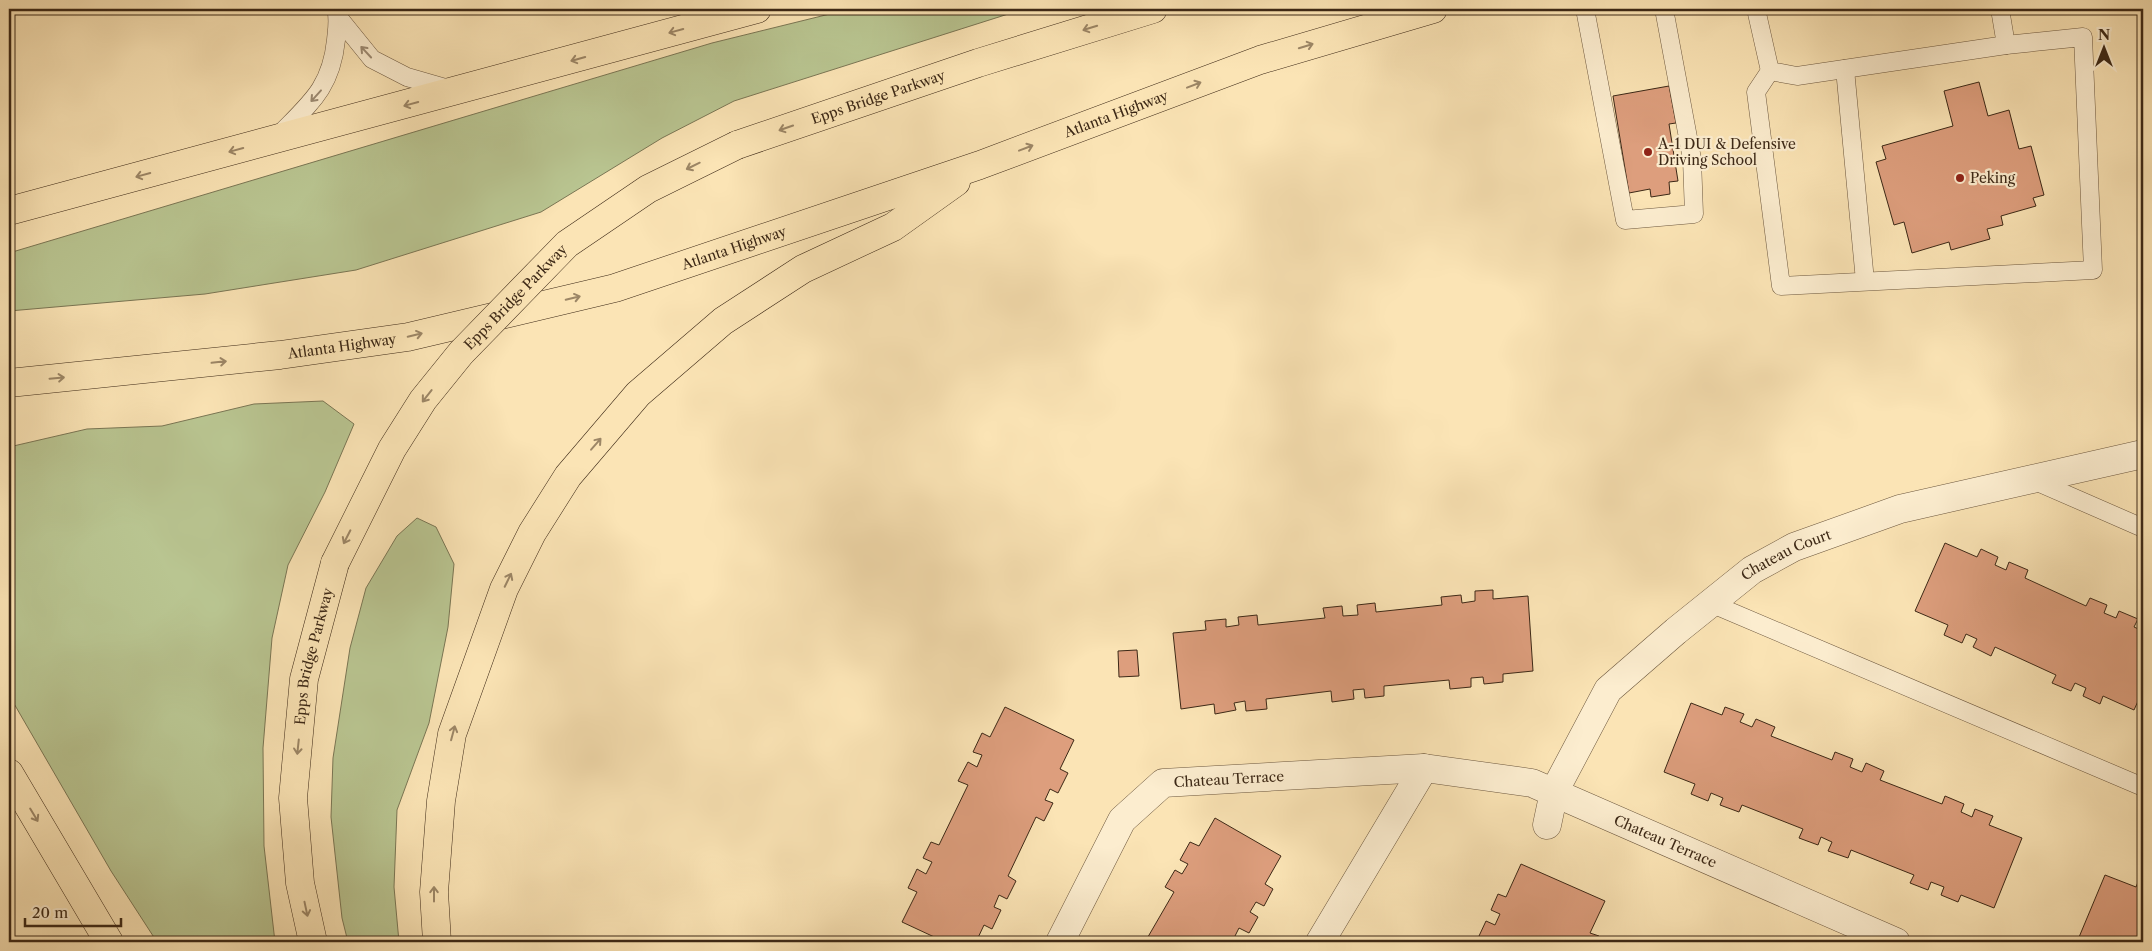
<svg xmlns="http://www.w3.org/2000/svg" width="2152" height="951" font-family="'Libre Caslon Text',serif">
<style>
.green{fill:#b9c591;stroke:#7a7654}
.building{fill:#dd9e7d;stroke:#3c2816}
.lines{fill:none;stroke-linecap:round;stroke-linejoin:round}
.service-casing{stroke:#6c573e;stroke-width:19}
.minor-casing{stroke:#6c573e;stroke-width:29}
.primary-casing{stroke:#3c2816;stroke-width:29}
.service{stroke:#fcedcf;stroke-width:18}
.minor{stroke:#fcedcf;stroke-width:28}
.primary{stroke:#fbe4b5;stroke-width:28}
.primary-bridge-casing{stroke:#3c2816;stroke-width:29;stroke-linecap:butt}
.primary-bridge{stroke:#fbe4b5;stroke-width:28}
.oneway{stroke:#9c8666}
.oneway2{stroke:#9c8a72}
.poi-dot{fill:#8f2418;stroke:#fcedcf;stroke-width:2}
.labels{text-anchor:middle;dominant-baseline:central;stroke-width:4.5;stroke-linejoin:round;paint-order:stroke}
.street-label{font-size:14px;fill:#3c2816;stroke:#fcedcf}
.poi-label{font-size:14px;fill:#3c2816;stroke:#fcedcf;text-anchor:start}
</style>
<rect width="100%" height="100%" fill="#fbe4b5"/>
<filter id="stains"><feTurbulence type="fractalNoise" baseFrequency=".004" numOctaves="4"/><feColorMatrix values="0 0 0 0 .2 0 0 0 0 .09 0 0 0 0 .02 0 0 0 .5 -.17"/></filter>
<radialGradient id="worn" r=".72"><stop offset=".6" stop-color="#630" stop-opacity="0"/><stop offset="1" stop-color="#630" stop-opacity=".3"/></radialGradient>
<g class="green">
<path d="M850 9H1024L734 101 662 138 541 212 356 270 205 294 9 311V253L712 43Z"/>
<path d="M323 401 354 424 325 492 288 565 272 638 263 748 264 846 275 942H157L111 871 9 695V447L87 429 162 426 254 404Z"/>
<path d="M417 518 436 527 454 564 448 627 429 723 397 810 394 887 399 942H348L342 918 331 817 333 758 350 648 366 588 397 536Z"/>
</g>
<g class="building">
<path d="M1979 82 1988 116 2009 110 2019 149 2031 146 2044 195 2033 198 2036 206 2001 216 2003 225 1987 229 1990 239 1951 250 1949 242 1912 253 1904 222 1894 225 1876 162 1886 159 1882 146 1953 126 1944 91Z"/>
<path d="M1669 86 1676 123 1669 124 1678 181 1669 182 1670 194 1651 197 1650 189 1629 193 1613 96Z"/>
<path d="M1945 543 1977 557 1981 549 1998 557 1995 565 2006 570 2009 562 2028 570 2025 578 2086 606 2090 598 2107 605 2104 613 2116 618 2119 611 2138 619 2134 627 2143 631V690L2134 710 2103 696 2100 704 2083 696 2086 688 2075 683 2071 691 2052 683 2056 675 1995 647 1991 656 1973 647 1977 639 1966 634 1962 643 1944 635 1948 625 1915 611Z"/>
<path d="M1493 590V599L1528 596 1533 671 1503 674V682L1484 684 1483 677 1471 678V687L1450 689 1449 680 1384 686V696L1365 698 1364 689 1353 690 1354 699 1332 702 1331 691 1266 699 1267 709 1246 711 1245 701 1234 703 1236 710 1215 714 1214 704 1181 709 1173 633 1206 630 1205 621 1226 619V627L1239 625 1238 617 1257 615 1258 625 1325 618 1323 608 1342 606 1343 616 1358 615 1357 605 1375 603 1376 612 1442 605 1441 597 1461 595 1462 603 1475 601V591Z"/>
<path d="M1137 650 1139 676 1119 677 1118 651Z"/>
<path d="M1691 703 1722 715 1725 707 1744 714 1740 722 1752 727 1756 719 1775 727 1771 736 1832 760 1835 752 1853 759 1850 767 1862 772 1866 763 1884 771 1880 780 1942 804 1945 796 1964 804 1961 812 1972 817 1975 809 1993 816 1989 825 2022 838 1994 908 1961 895 1958 902 1941 895 1944 887 1931 882 1928 890 1910 883 1914 875 1851 850 1848 858 1828 851 1832 842 1821 837 1818 845 1799 838 1803 829 1742 805 1739 812 1720 805 1723 798 1711 793 1708 801 1691 794 1695 784 1664 772Z"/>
<path d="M1005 707 1074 740 1060 769 1068 773 1058 793 1050 789 1045 800 1053 803 1044 821 1036 817 1008 876 1016 881 1007 899 999 895 994 907 1001 910 992 929 984 925 976 942H945L902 922 917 892 908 888 917 869 926 874 932 862 923 858 931 842 939 845 968 785 958 781 968 762 977 767 982 755 973 752 982 733 990 737Z"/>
<path d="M1215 818 1281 856 1265 884 1273 889 1264 906 1256 902 1250 912 1258 917 1249 933 1239 928 1232 942H1145L1174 892 1165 887 1175 870 1182 874 1188 864 1180 860 1190 842 1199 846Z"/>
<path d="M1521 864 1605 901 1590 933 1599 936 1597 942H1486L1487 940 1479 936 1486 921 1495 925 1500 914 1491 910 1498 894 1506 897Z"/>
<path d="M2105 875 2136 887 2140 877 2143 879V942H2077Z"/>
</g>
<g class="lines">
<g class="service-casing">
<g id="service">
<path d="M1585 9 1625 220 1694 214 1692 159 1664 9"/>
<path d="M1756 9 1770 71 1797 76 2006 45 2000 9"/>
<path d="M338 17 372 59 407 77 452 90"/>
<path d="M1845 69 1865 281"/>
<path d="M1770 71 1756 92 1781 286 2093 270 2083 37 2006 45"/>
<path d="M277 137C309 104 331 89 336 40 337 29 339 19 336 9"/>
<path d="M2033 480 2143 528"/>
<path d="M1710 603 2143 787"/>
</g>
</g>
<g class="minor-casing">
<g id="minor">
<path id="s1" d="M1547 825 1554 792 1608 690 1676 631 1752 570 1794 547 1900 509 2143 454"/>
<path id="s2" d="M1060 942 1122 820 1163 783 1424 768 1532 783 1896 942"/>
<path d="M1320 942 1424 768"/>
</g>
</g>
<g class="primary-casing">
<g id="primary">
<path id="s3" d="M737 145 978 63 1153 9"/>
<path d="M9 211 757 9"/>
<path id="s4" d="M9 383 280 355 408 337 615 288 980 165 1260 60 1433 9"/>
<path d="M9 773 109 942"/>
<path id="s5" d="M313 942 300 883 293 798 304 679 335 563"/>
<path d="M437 942 434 892 441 801 452 734 504 589 532 533 568 476 638 394 723 321 803 269 893 227 956 182"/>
</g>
</g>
<use href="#service" class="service"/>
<use href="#minor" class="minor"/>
<use href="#primary" class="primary"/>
<g class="primary-bridge-casing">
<g id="primary-bridge">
<path id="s6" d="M335 563 392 449 423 400 461 353 567 244 648 189 737 145"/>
</g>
</g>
<use href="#primary-bridge" class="primary-bridge"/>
</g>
<defs><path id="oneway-shaft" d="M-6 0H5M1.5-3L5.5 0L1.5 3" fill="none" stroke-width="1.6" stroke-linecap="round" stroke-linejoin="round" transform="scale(1.25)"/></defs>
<g class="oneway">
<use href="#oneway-shaft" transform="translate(1090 28) rotate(163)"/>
<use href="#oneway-shaft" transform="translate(676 31) rotate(165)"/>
<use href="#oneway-shaft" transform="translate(1306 46) rotate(-17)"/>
<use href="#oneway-shaft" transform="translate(578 59) rotate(164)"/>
<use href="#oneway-shaft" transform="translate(1194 85) rotate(-21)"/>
<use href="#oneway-shaft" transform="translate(411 104) rotate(165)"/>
<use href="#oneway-shaft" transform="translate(786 128) rotate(161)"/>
<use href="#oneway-shaft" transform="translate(1026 148) rotate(-21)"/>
<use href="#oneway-shaft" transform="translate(236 150) rotate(165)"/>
<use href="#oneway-shaft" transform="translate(693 166) rotate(154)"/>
<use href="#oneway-shaft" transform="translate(143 175) rotate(165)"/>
<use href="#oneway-shaft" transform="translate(573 298) rotate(-13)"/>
<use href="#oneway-shaft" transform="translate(415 335) rotate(-13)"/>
<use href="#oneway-shaft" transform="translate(219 362) rotate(-6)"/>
<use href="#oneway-shaft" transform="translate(57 378) rotate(-5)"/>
<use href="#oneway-shaft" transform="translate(427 396) rotate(128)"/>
<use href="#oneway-shaft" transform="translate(596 444) rotate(-49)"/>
<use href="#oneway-shaft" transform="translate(347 537) rotate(117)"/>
<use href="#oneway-shaft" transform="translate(508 580) rotate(-64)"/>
<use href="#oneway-shaft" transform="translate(453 733) rotate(-75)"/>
<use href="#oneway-shaft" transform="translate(298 747) rotate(96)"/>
<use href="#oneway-shaft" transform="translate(34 815) rotate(59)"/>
<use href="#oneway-shaft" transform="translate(434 894) rotate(-90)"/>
<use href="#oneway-shaft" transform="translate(306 909) rotate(78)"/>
</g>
<g class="oneway2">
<use href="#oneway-shaft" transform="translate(366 52) rotate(-133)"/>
<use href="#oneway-shaft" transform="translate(316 96) rotate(132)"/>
</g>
<g class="poi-dot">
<circle cx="1648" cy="152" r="5"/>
<circle cx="1960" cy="178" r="5"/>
</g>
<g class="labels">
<g class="street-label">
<text stroke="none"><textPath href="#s3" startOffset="149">Epps Bridge Parkway</textPath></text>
<text stroke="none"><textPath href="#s4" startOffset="1145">Atlanta Highway</textPath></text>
<text stroke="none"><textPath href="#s4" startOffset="740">Atlanta Highway</textPath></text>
<text stroke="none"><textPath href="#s6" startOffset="324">Epps Bridge Parkway</textPath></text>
<text stroke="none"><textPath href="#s4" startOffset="335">Atlanta Highway</textPath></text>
<text stroke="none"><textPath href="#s1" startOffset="374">Chateau Court</textPath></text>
<text stroke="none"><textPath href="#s5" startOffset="289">Epps Bridge Parkway</textPath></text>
<text stroke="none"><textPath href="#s2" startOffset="258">Chateau Terrace</textPath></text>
<text stroke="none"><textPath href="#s2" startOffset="708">Chateau Terrace</textPath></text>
</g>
<g class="poi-label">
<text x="1658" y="144">A-1 DUI &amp; Defensive<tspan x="1658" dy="16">Driving School</tspan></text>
<text x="1970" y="178">Peking</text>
</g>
</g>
<rect width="2152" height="951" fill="none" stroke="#fbe4b5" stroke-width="30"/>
<rect x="10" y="10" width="2132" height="931" fill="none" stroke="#3c2816" stroke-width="2.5"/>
<rect x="15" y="15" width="2122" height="921" fill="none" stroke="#3c2816"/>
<g transform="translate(2104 48)" stroke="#fcedcf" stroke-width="4" paint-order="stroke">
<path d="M0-4L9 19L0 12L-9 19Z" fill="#3c2816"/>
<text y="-8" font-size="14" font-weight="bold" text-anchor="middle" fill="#3c2816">N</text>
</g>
<path d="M25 918v8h96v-8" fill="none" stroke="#3c2816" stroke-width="2.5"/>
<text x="32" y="918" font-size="15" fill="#3c2816" stroke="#fcedcf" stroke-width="4" paint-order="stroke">20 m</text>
<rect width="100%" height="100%" filter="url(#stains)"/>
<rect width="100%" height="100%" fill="url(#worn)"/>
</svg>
